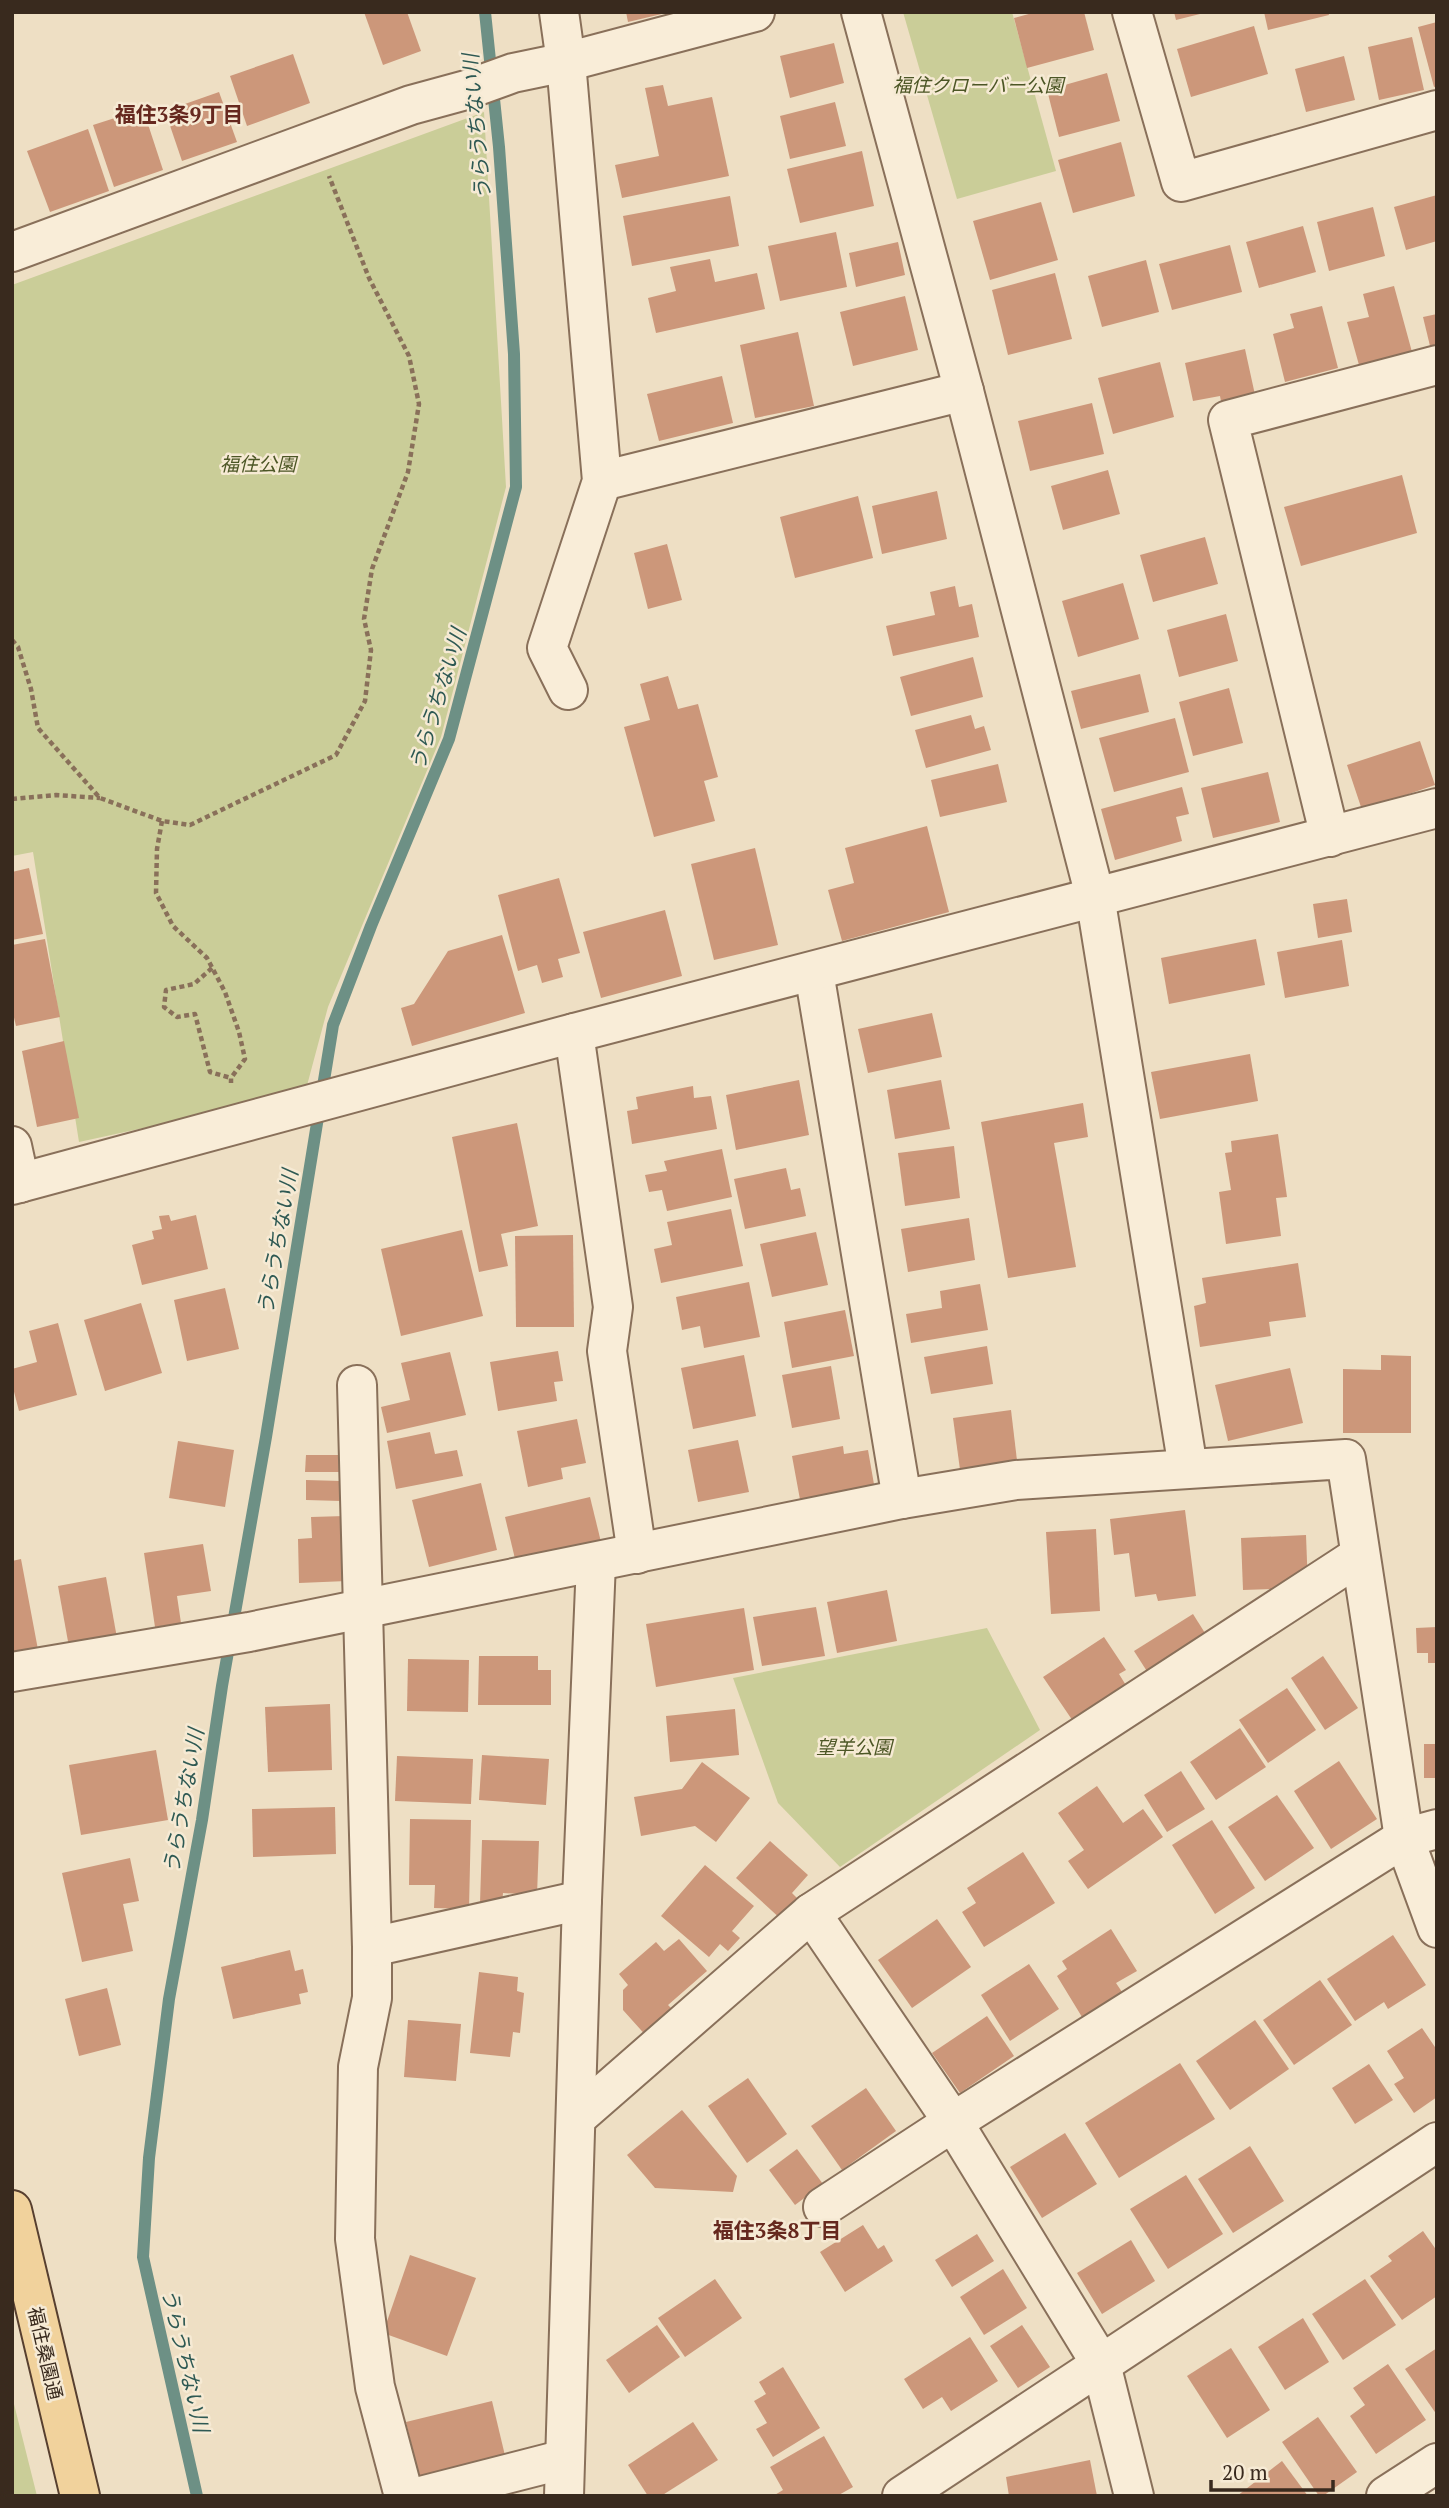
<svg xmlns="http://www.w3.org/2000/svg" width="1449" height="2508" font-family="'PT Serif','Noto Sans JP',serif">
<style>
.green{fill:#cacd98}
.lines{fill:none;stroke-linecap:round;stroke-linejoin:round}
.stream{stroke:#6d9085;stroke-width:12}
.building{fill:#cc977a}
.minor-casing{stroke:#89705a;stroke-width:42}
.major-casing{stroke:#573f2f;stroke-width:42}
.path{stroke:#89705a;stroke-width:4.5;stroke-dasharray:5 3.5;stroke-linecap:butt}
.minor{stroke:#f9edd8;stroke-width:38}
.major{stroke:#f1d29c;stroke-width:38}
.labels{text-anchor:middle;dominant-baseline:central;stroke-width:5;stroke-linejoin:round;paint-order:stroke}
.park-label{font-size:19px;font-style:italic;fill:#4c5625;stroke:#f6ead4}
.street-label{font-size:19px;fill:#392a1e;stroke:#f6ead4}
.neighbourhood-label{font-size:21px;font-weight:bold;fill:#66281e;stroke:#f6ead4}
.water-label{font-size:21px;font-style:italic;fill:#2e5953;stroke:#f6ead4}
</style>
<rect width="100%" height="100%" fill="#eedfc4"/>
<g class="green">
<path d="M903 12H1012L1056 171 957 199Z"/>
<path d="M484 112 506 487 441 737 328 1007 305 1093 79 1142 33 852 12 856V285Z"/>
<path d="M987 1628 1040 1730 840 1867 778 1803 733 1678Z"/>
<path d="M12 2396 37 2496H12Z"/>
</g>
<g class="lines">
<path class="stream" d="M197 2496 143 2257 149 2158 169 1999 202 1820 222 1686 266 1437 333 1025 371 926 449 739 516 487 514 354 499 147 485 12"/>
</g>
<g class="building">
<path d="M364 12H407L421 51 383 65Z"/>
<path d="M626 12H666V13L628 22Z"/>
<path d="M1036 12H1084L1094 50 1027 68 1014 18Z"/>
<path d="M1174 12H1203L1204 13 1176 20Z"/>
<path d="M1264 12H1328L1329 15 1268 30Z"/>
<path d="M1437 22V86L1434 87 1418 27Z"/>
<path d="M1254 26 1268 74 1191 97 1177 49Z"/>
<path d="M1412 37 1424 90 1379 100 1368 47Z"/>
<path d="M834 43 844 83 790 98 780 56Z"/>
<path d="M293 54 310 103 247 126 230 76Z"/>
<path d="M1344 56 1355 100 1306 112 1295 69Z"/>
<path d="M1107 73 1120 121 1059 137 1047 90Z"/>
<path d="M663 85 668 106 712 97 729 176 622 198 615 165 659 156 645 88Z"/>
<path d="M219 92 237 142 182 161 165 111Z"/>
<path d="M835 102 846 146 790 159 780 116Z"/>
<path d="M143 109 163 170 114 187 93 125Z"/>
<path d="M88 129 109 191 50 212 27 151Z"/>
<path d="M1121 142 1135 196 1073 213 1058 160Z"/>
<path d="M862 151 874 206 800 223 787 169Z"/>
<path d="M1437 195V241L1406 250 1394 207Z"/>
<path d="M730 196 739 246 632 266 623 216Z"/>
<path d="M1041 202 1058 260 990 280 973 221Z"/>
<path d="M1373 207 1385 256 1329 271 1317 222Z"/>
<path d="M1303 226 1316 272 1259 288 1246 242Z"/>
<path d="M836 232 847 287 780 301 768 246Z"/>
<path d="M898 242 905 275 856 287 849 253Z"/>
<path d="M1230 245 1242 292 1172 310 1159 264Z"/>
<path d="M710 259 715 282 757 273 765 309 656 333 648 298 676 291 670 267Z"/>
<path d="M1146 260 1159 312 1102 327 1088 276Z"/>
<path d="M1055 273 1072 339 1008 355 992 290Z"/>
<path d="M1394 286 1412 352 1359 365 1347 322 1369 317 1363 294Z"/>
<path d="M905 296 918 350 853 366 840 312Z"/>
<path d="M1322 306 1338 368 1285 382 1273 334 1294 328 1290 314Z"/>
<path d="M1437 314V344L1430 346 1423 317Z"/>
<path d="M798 332 814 406 755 418 740 345Z"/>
<path d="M1245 349 1257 404 1223 412 1220 396 1193 401 1185 363Z"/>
<path d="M1160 362 1174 417 1113 434 1098 378Z"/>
<path d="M722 376 733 423 659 441 647 394Z"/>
<path d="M1092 403 1104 454 1030 471 1018 421Z"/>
<path d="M1108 470 1120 514 1063 530 1051 486Z"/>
<path d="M1402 475 1417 533 1301 566 1284 507Z"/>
<path d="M937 491 947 539 882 554 872 506Z"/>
<path d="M858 496 873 558 795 578 780 517Z"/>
<path d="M1205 537 1218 584 1153 602 1140 555Z"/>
<path d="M667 544 682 600 648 609 634 553Z"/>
<path d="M1123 583 1139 639 1078 657 1062 601Z"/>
<path d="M955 586 959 607 972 604 979 637 893 656 886 626 935 615 930 592Z"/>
<path d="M1226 614 1238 661 1179 677 1167 630Z"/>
<path d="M973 657 983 697 911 716 900 677Z"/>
<path d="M1140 674 1149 712 1081 729 1071 691Z"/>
<path d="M668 676 678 709 698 704 718 777 704 781 715 821 654 837 624 727 650 720 640 684Z"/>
<path d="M1229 688 1243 743 1193 756 1179 702Z"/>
<path d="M971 715 975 729 984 726 991 750 926 768 915 730Z"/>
<path d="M1175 718 1189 772 1114 792 1099 738Z"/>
<path d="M1420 741 1435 785 1362 810 1347 765Z"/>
<path d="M998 764 1007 802 940 817 931 780Z"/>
<path d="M1268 772 1280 822 1213 838 1201 788Z"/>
<path d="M1182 787 1189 814 1176 817 1182 841 1115 860 1101 809Z"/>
<path d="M927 826 949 912 842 941 828 890 854 883 845 848Z"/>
<path d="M755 848 778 945 714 960 691 864Z"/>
<path d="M29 868 43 934 12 940V872Z"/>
<path d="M559 878 580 953 558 959 563 977 542 983 537 965 518 971 498 895Z"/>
<path d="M1347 899 1352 932 1318 938 1313 904Z"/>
<path d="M665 910 682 976 601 998 583 932Z"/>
<path d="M502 935 525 1013 412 1046 401 1008 414 1004 448 951Z"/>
<path d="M45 939 60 1017 16 1026 12 1009V945Z"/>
<path d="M1256 939 1265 985 1169 1004 1161 958Z"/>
<path d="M1342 940 1349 986 1285 998 1277 952Z"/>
<path d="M932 1013 942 1057 868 1073 858 1029Z"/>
<path d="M64 1041 79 1118 37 1127 22 1051Z"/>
<path d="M1250 1054 1258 1101 1160 1119 1151 1072Z"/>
<path d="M799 1080 809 1135 736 1150 726 1095Z"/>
<path d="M941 1080 950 1129 895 1139 887 1090Z"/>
<path d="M693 1086 694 1098 711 1096 717 1129 632 1144 627 1111 638 1109 636 1097Z"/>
<path d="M1083 1103 1088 1137 1054 1143 1076 1267 1008 1278 981 1122Z"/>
<path d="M517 1123 538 1226 501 1234 508 1266 479 1272 452 1137Z"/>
<path d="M1278 1134 1287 1197 1276 1198 1281 1236 1226 1244 1219 1192 1231 1190 1225 1153 1232 1152 1231 1141Z"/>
<path d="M954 1146 960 1198 905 1206 898 1153Z"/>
<path d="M722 1149 732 1197 667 1211 662 1190 649 1192 645 1175 667 1171 664 1161Z"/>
<path d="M786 1168 791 1190 800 1188 806 1216 745 1229 734 1179Z"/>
<path d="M731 1209 743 1266 661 1283 654 1249 672 1245 667 1222Z"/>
<path d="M169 1215 171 1221 196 1215 208 1269 142 1285 132 1245 154 1239 152 1231 162 1229 159 1216Z"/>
<path d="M969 1218 975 1260 908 1272 901 1229Z"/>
<path d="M462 1230 483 1316 401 1336 381 1249Z"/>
<path d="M816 1232 828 1285 772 1297 760 1244Z"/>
<path d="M573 1235 574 1327H516L515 1236Z"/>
<path d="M1298 1263 1306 1317 1269 1322 1271 1336 1200 1347 1194 1306 1206 1303 1202 1278Z"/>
<path d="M749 1282 760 1337 704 1348 700 1326 682 1330 676 1297Z"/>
<path d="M980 1284 988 1330 911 1343 906 1314 942 1308 940 1291Z"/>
<path d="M225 1288 239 1349 187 1361 174 1300Z"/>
<path d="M141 1303 162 1373 105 1391 84 1320Z"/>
<path d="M845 1310 854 1356 792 1368 784 1322Z"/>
<path d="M58 1323 77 1395 19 1411 12 1384V1369L37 1362 29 1331Z"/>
<path d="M987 1346 993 1384 931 1394 924 1357Z"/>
<path d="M558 1351 563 1381 554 1382 557 1401 498 1411 490 1362Z"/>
<path d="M450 1352 466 1415 387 1433 381 1407 410 1400 401 1363Z"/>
<path d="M744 1355 756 1416 693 1429 681 1368Z"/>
<path d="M1381 1355 1411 1356V1433H1343V1369L1381 1370Z"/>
<path d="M831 1366 840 1419 792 1428 782 1375Z"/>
<path d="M1290 1368 1303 1423 1228 1441 1215 1385Z"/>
<path d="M1011 1410 1018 1469 961 1477 953 1418Z"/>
<path d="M577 1419 586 1463 561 1468 563 1479 528 1487 517 1431Z"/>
<path d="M430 1432 435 1454 457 1450 463 1476 396 1489 387 1441Z"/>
<path d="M738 1440 749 1492 698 1502 688 1450Z"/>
<path d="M178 1441 234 1450 225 1507 169 1498Z"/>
<path d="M843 1446 844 1454 868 1450 875 1490 801 1505 792 1456Z"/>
<path d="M306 1455H341V1472H305Z"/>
<path d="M306 1480 341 1481V1501L306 1500Z"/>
<path d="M481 1483 497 1550 429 1567 412 1500Z"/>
<path d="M590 1497 601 1542 516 1563 505 1517Z"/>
<path d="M1185 1510 1196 1596 1158 1601 1156 1594 1135 1597 1129 1553 1114 1555 1110 1519Z"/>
<path d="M345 1516 347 1581 299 1583 298 1539 312 1538 311 1517Z"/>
<path d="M1096 1529 1100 1611 1051 1614 1046 1532Z"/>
<path d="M1306 1535 1308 1588 1243 1590 1241 1538Z"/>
<path d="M203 1544 211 1591 177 1596 181 1623 155 1627 144 1553Z"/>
<path d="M21 1559 39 1655 12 1661V1561Z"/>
<path d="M106 1577 117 1638 69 1647 58 1586Z"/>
<path d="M887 1590 897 1641 837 1653 827 1602Z"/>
<path d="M816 1607 825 1656 762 1666 753 1617Z"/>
<path d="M744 1608 754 1670 656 1687 646 1624Z"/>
<path d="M1193 1614 1215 1649 1157 1687 1134 1651Z"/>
<path d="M1437 1627V1663H1428V1653H1417L1416 1628Z"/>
<path d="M1104 1637 1126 1670 1119 1674 1132 1695 1079 1730 1043 1677Z"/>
<path d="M479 1656H538V1670H551V1705H478Z"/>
<path d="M1323 1656 1358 1708 1325 1730 1291 1678Z"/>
<path d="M408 1659 469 1660 468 1712 407 1711Z"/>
<path d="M1287 1688 1316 1730 1268 1763 1239 1720Z"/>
<path d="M330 1704 332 1770 268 1772 265 1707Z"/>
<path d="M735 1709 739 1755 670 1762 666 1716Z"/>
<path d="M1240 1728 1266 1767 1216 1800 1190 1762Z"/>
<rect x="1424" y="1744" width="13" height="34"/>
<path d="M156 1750 168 1820 81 1835 69 1765Z"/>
<path d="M482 1755 549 1759 546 1805 479 1800Z"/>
<path d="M397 1756 473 1759 471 1804 395 1801Z"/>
<path d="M1339 1761 1377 1819 1331 1849 1294 1791Z"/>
<path d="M702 1762 750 1798 716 1842 695 1826 641 1836 634 1797 682 1789Z"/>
<path d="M1181 1771 1205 1809 1167 1832 1144 1795Z"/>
<path d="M1097 1786 1123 1823 1143 1809 1163 1837 1088 1889 1068 1861 1084 1850 1058 1813Z"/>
<path d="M1277 1795 1314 1848 1265 1881 1228 1827Z"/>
<path d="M335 1807 336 1854 253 1857 252 1809Z"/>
<path d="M410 1819 471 1820 469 1909 434 1908 435 1885H409Z"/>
<path d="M1212 1820 1255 1888 1215 1914 1172 1845Z"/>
<path d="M482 1840 539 1841 537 1895 503 1893 502 1904 480 1903Z"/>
<path d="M770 1841 808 1875 792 1893 801 1902 783 1921 736 1878Z"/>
<path d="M1023 1852 1055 1903 984 1947 962 1912 976 1903 967 1888Z"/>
<path d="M130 1858 139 1901 123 1904 133 1951 82 1962 62 1873Z"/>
<path d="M705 1865 754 1906 732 1931 740 1938 728 1951 720 1944 709 1957 661 1916Z"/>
<path d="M937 1919 971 1967 912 2008 878 1960Z"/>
<path d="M1111 1929 1137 1971 1116 1983 1122 1992 1082 2017 1057 1976 1067 1969 1062 1961Z"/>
<path d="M1393 1935 1426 1985 1388 2009 1384 2002 1355 2021 1327 1979Z"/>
<path d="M679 1939 707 1971 668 2005 678 2015 649 2039 623 2010V1990L628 1985 619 1974 656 1942 664 1951Z"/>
<path d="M290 1950 295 1971 303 1969 308 1992 299 1994 301 2004 233 2019 221 1967Z"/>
<path d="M1029 1964 1059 2009 1010 2041 981 1995Z"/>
<path d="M479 1972 518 1977 517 1991 524 1993 520 2033 513 2032 510 2057 470 2053Z"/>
<path d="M1320 1980 1352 2025 1294 2065 1263 2020Z"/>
<path d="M107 1988 121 2045 79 2056 65 1999Z"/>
<path d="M987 2016 1014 2056 960 2093 932 2053Z"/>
<path d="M408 2020 461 2024 456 2081 404 2077Z"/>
<path d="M1255 2020 1289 2069 1230 2110 1196 2061Z"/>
<path d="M1422 2028 1437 2050V2097L1414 2113 1394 2084 1404 2078 1387 2051Z"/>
<path d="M1180 2063 1215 2119 1119 2178 1085 2123Z"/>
<path d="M1369 2064 1393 2100 1355 2124 1332 2088Z"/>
<path d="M748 2078 787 2134 747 2163 708 2106Z"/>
<path d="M866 2088 896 2131 842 2170 811 2126Z"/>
<path d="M682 2110 737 2176 733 2192 655 2188 627 2155Z"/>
<path d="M1065 2133 1097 2184 1042 2218 1010 2167Z"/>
<path d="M1250 2146 1284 2201 1233 2233 1198 2179Z"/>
<path d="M797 2149 823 2184 795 2205 769 2170Z"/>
<path d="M1186 2175 1223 2234 1168 2269 1130 2209Z"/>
<path d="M863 2225 878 2249 884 2245 893 2261 845 2292 820 2252Z"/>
<path d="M1423 2231 1437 2251V2296L1402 2320 1370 2276 1392 2261 1388 2256Z"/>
<path d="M977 2234 994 2261 952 2287 935 2260Z"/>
<path d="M1131 2240 1155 2281 1102 2314 1077 2273Z"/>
<path d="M410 2255 476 2278 447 2356 383 2333Z"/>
<path d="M1003 2269 1027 2308 984 2335 960 2297Z"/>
<path d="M715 2279 742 2318 685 2357 658 2318Z"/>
<path d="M1365 2279 1396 2325 1343 2360 1312 2314Z"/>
<path d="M1303 2318 1329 2362 1285 2390 1258 2347Z"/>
<path d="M657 2325 680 2357 629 2393 606 2360Z"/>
<path d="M1022 2325 1050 2367 1018 2388 990 2346Z"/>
<path d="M970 2337 998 2381 951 2411 942 2397 923 2409 904 2379Z"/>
<path d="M1231 2348 1270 2410 1227 2438 1187 2376Z"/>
<path d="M1437 2348V2415L1405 2369Z"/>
<path d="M1388 2364 1426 2420 1376 2454 1350 2416 1365 2405 1353 2388Z"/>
<path d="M783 2367 820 2428 773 2457 756 2429 767 2423 754 2401 766 2394 759 2382Z"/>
<path d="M492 2401 507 2464 421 2484 406 2422Z"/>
<path d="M1318 2417 1357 2472 1323 2496H1319L1282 2442Z"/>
<path d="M693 2422 718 2460 661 2496H648L628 2465Z"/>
<path d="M824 2436 853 2487 837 2496H773L783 2490 770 2467Z"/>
<path d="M1090 2460 1097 2496H1009L1006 2477Z"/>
<path d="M1282 2461 1308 2496H1237Z"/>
</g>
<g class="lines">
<g class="minor-casing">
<g id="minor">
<path d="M559 12 566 62 602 481 547 648 568 690"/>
<path d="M861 12 964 391 1095 896 1188 1468"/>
<path d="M1132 12 1181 182 1437 110"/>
<path d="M12 252 411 105 466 90 513 73 566 62 755 12"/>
<path d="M602 481 964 391"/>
<path d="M1330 837 1228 420 1437 365"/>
<path d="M814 972 902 1499"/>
<path d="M574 1033 613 1307 607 1351 637 1554"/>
<path d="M12 1146 20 1183"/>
<path d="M12 1185 574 1033 1437 808"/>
<path d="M357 1385 372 1947V1998L358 2067 355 2239 375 2387 404 2496"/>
<path d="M12 1672 249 1632 902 1499 1016 1480 1346 1459 1404 1838 1437 1928"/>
<path d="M811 1913 953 2122 1101 2364 1134 2496"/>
<path d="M372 1947 582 1900"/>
<path d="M576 2118 811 1913 1359 1556"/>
<path d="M823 2207 953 2122 1404 1838 1437 1829"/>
<path d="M421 2496 565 2459"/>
<path d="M564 2496 582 1900 596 1562"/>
<path d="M902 2496 1437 2142"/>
<path d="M1386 2496 1437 2463"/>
</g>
</g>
<g class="major-casing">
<path id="major" d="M12 2210 80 2496"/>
</g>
<g class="path">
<path d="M12 640 18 647 31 689 38 728 100 798 162 821 190 825 336 755 365 701 371 650 364 619 372 569 408 472 419 404 409 356 369 278 329 176"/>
<path d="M12 799 56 795 100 798"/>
<path d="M162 821 157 849 156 893 173 926 207 958 225 992 239 1032 245 1059 231 1078V1083"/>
<path d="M212 968 194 984 166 990 164 1007 177 1017 195 1014 210 1072 231 1078"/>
</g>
<use href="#minor" class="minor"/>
<use href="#major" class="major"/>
</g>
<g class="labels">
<g class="park-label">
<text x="978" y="84">福住クローバー公園</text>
<text x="258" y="463">福住公園</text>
<text x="854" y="1746">望羊公園</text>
</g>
<g class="street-label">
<text transform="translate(46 2353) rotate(77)">福住桑園通</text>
</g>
<g class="neighbourhood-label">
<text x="179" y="114">福住3条9丁目</text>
<text x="777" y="2230">福住3条8丁目</text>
</g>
<g class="water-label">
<text transform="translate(476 127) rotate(-95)">うらうちない川</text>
<text transform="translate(437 699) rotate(-73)">うらうちない川</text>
<text transform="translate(277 1242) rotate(-80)">うらうちない川</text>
<text transform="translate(183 1801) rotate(-80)">うらうちない川</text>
<text transform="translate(186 2360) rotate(77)">うらうちない川</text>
</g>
</g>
<rect width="1449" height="2508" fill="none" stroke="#392a1e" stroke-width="28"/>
<path d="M1211 2480v10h122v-10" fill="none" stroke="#392a1e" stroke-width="3.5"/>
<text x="1222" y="2480" font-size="21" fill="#392a1e" stroke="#f6ead4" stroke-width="5" paint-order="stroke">20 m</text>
</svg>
